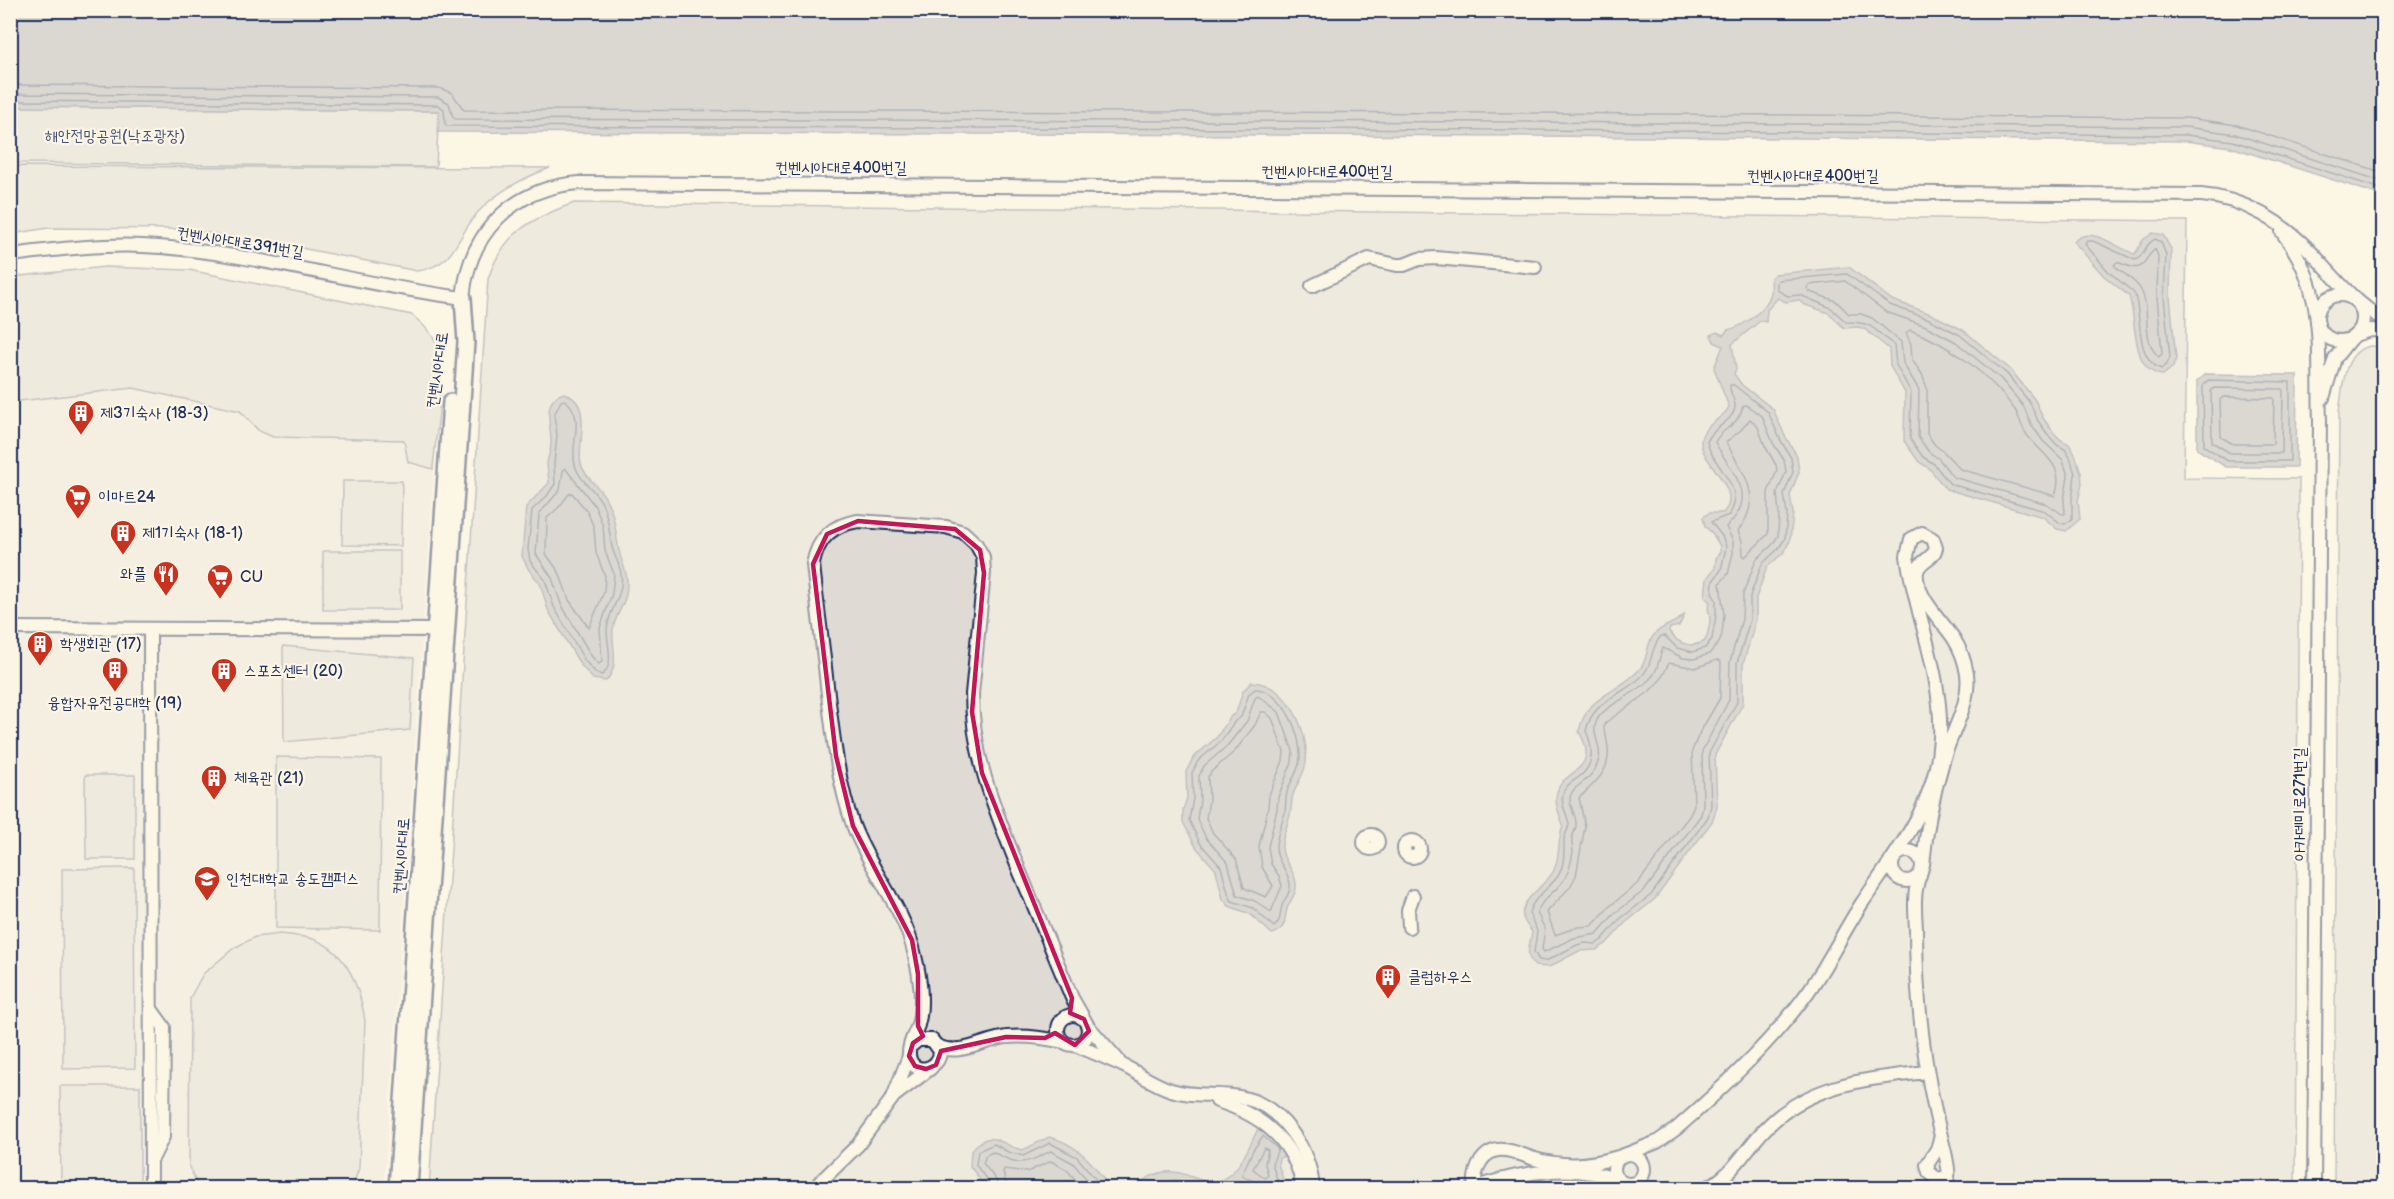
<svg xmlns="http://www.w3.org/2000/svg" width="2394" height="1199" font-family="'Balsamiq Sans','Poor Story',sans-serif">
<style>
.built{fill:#ece7dc}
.green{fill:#dfdbd4;stroke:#7d8599;stroke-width:1.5}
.water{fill:#b2b4b8;stroke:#767f94;stroke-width:1.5}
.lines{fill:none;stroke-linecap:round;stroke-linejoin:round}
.shore{stroke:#576482;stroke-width:1.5}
.minor-casing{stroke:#1b2f5e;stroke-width:16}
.major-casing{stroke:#1b2f5e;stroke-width:20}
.minor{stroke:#fcf5e5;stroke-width:12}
.major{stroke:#fcf5e5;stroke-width:15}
.marked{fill:none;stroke:#c2185b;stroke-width:4.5;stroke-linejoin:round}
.labels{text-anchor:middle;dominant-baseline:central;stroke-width:4.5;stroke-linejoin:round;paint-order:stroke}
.park-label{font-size:16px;fill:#425176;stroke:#fcf5e5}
.street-label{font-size:16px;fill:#1b2f5e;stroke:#fcf5e5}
.poi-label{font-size:16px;fill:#1b2f5e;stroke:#fcf5e5;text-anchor:start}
</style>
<rect width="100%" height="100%" fill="#fcf5e5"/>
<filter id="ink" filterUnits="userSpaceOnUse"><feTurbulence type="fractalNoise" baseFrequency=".0167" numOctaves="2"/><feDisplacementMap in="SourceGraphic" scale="12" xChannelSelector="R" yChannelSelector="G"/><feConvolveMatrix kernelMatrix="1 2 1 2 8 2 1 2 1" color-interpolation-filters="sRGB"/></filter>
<g filter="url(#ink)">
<path class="built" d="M105 267 189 270 399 311 412 315 423 324 434 339 439 353 441 373 384 1188H11L10 277Z"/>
<g class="green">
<path d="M11 107 439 111 436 167 11 163Z"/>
<path d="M11 166 550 168C525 177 503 188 483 207 455 233 460 265 417 271L286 245 183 229 48 228 11 234Z"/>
<path d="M574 203 2187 221 2184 478 2299 479 2295 1188H429L488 279C503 233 530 219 574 203Z"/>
<path d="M105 267 189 270 412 315C420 322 429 329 434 339 449 366 435 437 433 469L408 462 404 440 273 437 259 431 240 411 133 388 11 402V277Z"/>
<circle cx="2340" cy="318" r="16"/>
<path d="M2370 346 2384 347V1188H2334L2339 412C2343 389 2342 351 2370 346Z"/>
<path d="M343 481H402L401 546 342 545Z"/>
<rect x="323" y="551" width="77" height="59"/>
<path d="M283 646 414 658 410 730 284 742Z"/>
<path d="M276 757 381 759 380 930 276 928Z"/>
<path d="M85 775H135V859H86Z"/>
<path d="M134 868 135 1068 63 1069 62 869Z"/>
<path d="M280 934C291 935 302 936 313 939 348 951 360 988 365 1021L359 1168 352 1188H199L189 1167 190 998 203 974 234 948 255 937Z"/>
<path d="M60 1086H140V1188H61Z"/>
</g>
<g class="water">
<path d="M11 10 2383 11V196L2231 147 2185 141 1527 136 438 132 439 111 11 107Z"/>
<path d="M2153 233 2163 235 2171 249 2170 297 2176 359 2173 367 2163 375C2130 372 2137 318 2129 296L2104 276 2074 242C2089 223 2118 249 2135 254L2143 240Z"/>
<path d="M1849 267 1892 300 1931 314 1963 330 2011 370 2035 400 2043 418 2054 433 2061 440 2069 444 2075 454 2081 473 2082 484 2078 501 2080 519 2066 531 2057 529 2043 517 1946 489 1929 468 1919 462 1904 441 1905 393 1890 366 1889 349 1866 330 1859 327 1844 328 1829 313 1803 304 1799 300 1786 302 1778 298 1767 310 1766 322 1760 321 1732 344 1736 369 1734 374 1742 385 1773 409 1785 436 1797 456 1799 472 1790 495 1793 513 1790 541 1783 553 1767 567 1756 598V620L1743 664V703L1715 755 1717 806 1713 820 1655 899 1625 923 1606 944 1596 950 1579 951 1549 967 1535 966C1524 955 1530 945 1532 932 1529 928 1526 924 1524 920 1515 901 1548 885 1554 870 1561 855 1557 840 1563 825 1560 814 1554 805 1557 792 1562 772 1592 772 1585 745 1584 740 1581 736 1579 731 1587 694 1618 694 1640 669 1649 659 1645 645 1654 635 1663 624 1677 624 1685 614L1679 626 1670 628 1669 631C1677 644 1691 649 1705 641 1709 632 1712 617 1708 609L1710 602 1705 597 1707 578 1715 568 1716 558 1720 552V546L1713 534 1705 526 1703 517 1709 513H1723C1745 491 1701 463 1701 442 1701 425 1723 420 1729 407L1714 368 1723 346 1714 342 1711 335 1717 332 1724 335 1727 330C1743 327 1767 310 1771 293 1772 289 1771 283 1771 278L1775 274Z"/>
<path d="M2205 374 2297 375 2296 467H2226L2197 449V381Z"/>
<path d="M564 393C595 404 576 445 581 464 585 479 601 487 607 501 615 516 615 529 618 545 621 566 630 571 626 594 624 606 615 616 613 629 611 648 621 664 606 681L593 679 580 664 548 610 540 583 529 570 522 556 526 507 549 483C549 476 547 470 547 463 548 457 551 450 551 444 552 426 540 400 564 393Z"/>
<path d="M1252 682C1287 684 1309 729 1306 762 1305 773 1298 781 1294 792 1291 798 1292 802 1291 809 1290 821 1283 833 1282 845 1281 862 1298 872 1296 888 1295 896 1289 902 1287 909 1284 921 1286 930 1272 934L1250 914 1229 906 1223 899 1216 870 1196 847 1183 822V810L1187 798 1186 772 1193 758 1217 737 1231 716 1236 713 1243 691Z"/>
<path d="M1260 1125 1289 1155 1279 1158 1278 1164 1286 1188H1255L1241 1182H1231L1220 1188H1199L1182 1181 1173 1180 1162 1188H1125C1139 1185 1150 1174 1164 1172 1180 1170 1191 1178 1205 1181 1236 1188 1249 1145 1260 1125Z"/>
<path d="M1049 1137C1066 1141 1081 1151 1093 1165 1101 1174 1105 1184 1116 1188H986L970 1166 971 1151C992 1125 1001 1147 1023 1150Z"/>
</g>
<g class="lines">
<g class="shore">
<path d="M10 85 439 88 452 93 464 110 1527 113 2187 118 2237 125 2384 173"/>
<path d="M10 94 438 97 449 103 453 117 455 119 1527 122 2186 127 2235 134 2384 182"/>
<path d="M10 101 438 105 444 109 445 124 448 126 1527 130 2186 135 2233 141 2384 190"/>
<path d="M2155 239 2161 242 2166 255 2164 297 2170 358 2167 364 2161 369C2134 359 2143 314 2134 293L2108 271 2085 244 2087 241H2093L2135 260C2146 256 2143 245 2155 239Z"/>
<path d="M2155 249 2158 256 2157 297 2162 354 2159 357C2140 340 2152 311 2141 290 2135 279 2122 274 2114 265L2117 262C2148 275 2139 263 2155 249Z"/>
<path d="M1847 274 1890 305 1929 319 1960 335 2007 374 2030 403 2038 421 2049 436 2057 445 2065 449 2070 457 2075 474 2072 501V519L2065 524 2060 523 2045 511 1950 484 1934 464 1923 457 1910 439 1911 392 1896 365 1894 345C1873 330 1875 322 1846 322L1831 308 1800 295 1788 296 1777 290V282L1779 280Z"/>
<path d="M1845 281 1886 312 1926 326 1956 342 2001 379 2024 407 2031 424 2043 441 2063 460 2068 476 2064 500 2065 514H2062L2047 504 1953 477 1939 459 1929 452 1918 437 1919 390 1903 363 1901 342 1872 318 1861 314H1849L1836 301 1810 292 1807 288 1809 285Z"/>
<path d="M1910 330C1951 345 1990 375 2015 410 2020 418 2021 427 2027 435 2044 457 2066 465 2055 496L1960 469 1944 452 1935 445 1927 434V388L1922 374 1912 360 1911 344 1906 333Z"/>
<path d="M2208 380 2290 382V461H2228L2204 446 2203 385Z"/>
<path d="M1730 385H1734L1768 412 1780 439 1791 458 1793 472 1784 494 1787 514 1785 539 1778 549 1762 564 1750 596V620L1737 663V702L1709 753 1711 806 1708 817 1651 895 1620 919 1602 940 1596 944 1584 943 1577 945 1546 961 1539 960 1534 952 1537 931 1529 913C1533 897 1549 889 1558 876 1565 865 1564 851 1564 839 1565 834 1568 830 1569 825 1568 814 1560 806 1563 794 1565 785 1572 782 1579 777 1595 765 1593 747 1586 731 1592 701 1621 696 1641 677 1654 664 1650 647 1661 636H1665L1677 648 1693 652 1705 648 1712 639 1716 615V600L1712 593 1713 581 1721 570 1726 547 1722 536 1711 522 1729 515C1748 487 1712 467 1707 442 1713 426 1731 424 1735 408 1736 400 1729 393 1730 385Z"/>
<path d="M2214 388 2283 389 2282 453H2230L2212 442 2211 391Z"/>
<path d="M2223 397 2274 398 2273 444H2233L2221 437 2220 400Z"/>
<path d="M565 400C587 418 569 443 575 465 579 481 595 489 602 503 609 518 609 532 612 547 614 556 620 564 621 574 625 595 607 611 607 631 607 645 615 665 602 675L596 673 585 661 554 607 545 580 530 561 528 549 532 510 547 496 555 484 554 464 557 435 554 415 561 401Z"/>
<path d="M1746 405 1762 416 1773 443 1784 460 1786 472 1777 493 1779 514 1778 536 1772 545 1756 560 1743 594 1742 619 1730 662 1729 700 1702 751 1703 805 1701 815 1645 890 1615 913 1597 934 1574 938 1544 952 1542 949 1545 929 1537 913C1541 897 1562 889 1567 874 1570 867 1572 858 1573 852 1573 847 1571 842 1572 838 1573 833 1576 830 1576 825 1577 814 1567 806 1571 794 1574 785 1594 780 1599 759 1602 745 1590 733 1597 720 1606 703 1641 693 1654 674 1659 666 1659 657 1663 648L1683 658 1694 659 1709 654 1719 643 1722 634 1724 615 1720 583 1728 574 1733 553V541L1726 527C1761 495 1731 474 1715 442 1723 426 1737 429 1743 406Z"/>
<path d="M1750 419 1758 427 1765 446 1776 465 1777 471 1768 492V534L1745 557 1743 555 1742 541 1738 531C1765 496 1743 474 1726 442L1741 430Z"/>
<path d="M565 468 595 506 603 526 605 551 614 574 612 594 600 628 602 662 599 664 592 657 561 604 552 578 536 554 539 514 560 490 563 471Z"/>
<path d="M572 493 587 511 594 528 596 553 605 576 604 592 589 628 569 600 559 572 546 554 547 518 559 507 569 494Z"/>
<path d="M1717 660 1721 662 1720 698 1699 734 1692 751 1694 805 1690 815 1638 883 1609 907 1592 926 1578 927 1555 935 1547 912 1570 887 1576 876 1585 826 1579 798C1597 781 1613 770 1607 741 1606 734 1602 730 1605 723L1649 692 1661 679 1669 663 1695 668Z"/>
<path d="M1255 689C1283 689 1305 739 1299 764 1297 773 1291 781 1288 789 1285 797 1286 804 1285 812 1282 824 1276 835 1276 847 1276 863 1289 870 1290 885 1291 893 1284 899 1282 906 1279 915 1282 920 1274 927L1253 908 1232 901 1229 896 1221 867 1200 843 1189 820 1193 799 1192 773 1198 761 1221 741 1235 721 1241 717 1249 694Z"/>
<path d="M1258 696 1279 712 1293 751 1292 762 1278 797 1277 809 1268 847 1271 864 1279 876 1282 886 1271 912 1255 901 1237 895 1228 863 1206 838 1197 819 1200 800 1199 776 1204 766 1227 746 1247 721 1255 698Z"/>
<path d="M1261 712H1265L1272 718 1284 752 1283 761 1269 795 1268 808 1259 846 1262 867 1273 886 1266 897 1244 888 1236 859 1213 833 1206 818 1209 800 1208 777 1212 771 1235 751 1255 725Z"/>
<path d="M1264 1148 1268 1150 1265 1164 1268 1175 1265 1178 1253 1169Z"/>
<path d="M990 1188 989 1183 976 1165 978 1151 994 1144 1008 1152 1023 1156 1050 1143 1077 1157 1103 1188"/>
<path d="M998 1188 996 1180 983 1163 986 1155 993 1152C1020 1167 1024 1164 1051 1151L1073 1163 1094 1188"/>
<path d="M1007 1188 1003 1172 1004 1169 1027 1172 1051 1161 1067 1170 1083 1188"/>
<path d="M1259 1188 1256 1182 1244 1177 1242 1174 1253 1150 1263 1136 1278 1149 1272 1164 1280 1188"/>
</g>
<g class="minor-casing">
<g id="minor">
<path d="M2282 232C2328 291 2317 350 2320 420L2314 1188"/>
<path d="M10 255C54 250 99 244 143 246 251 251 356 285 463 298 469 232 513 188 579 183L2201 195C2244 198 2284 223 2313 254 2335 278 2355 303 2384 320"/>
<path d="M1312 286 1369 259 1397 265H1404L1419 259 1436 258 1535 267"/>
<circle cx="2340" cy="318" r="23"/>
<path d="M2355 335 2370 330 2384 331"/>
<path d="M2323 398 2335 358 2350 339"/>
<path d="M10 628 434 630"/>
<path d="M150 629 151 1188"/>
<circle cx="1371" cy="842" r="7"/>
<circle cx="1412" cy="849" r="8"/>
<circle cx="1907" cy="866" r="15"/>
<path d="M1920 875C1913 891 1915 911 1916 929 1916 990 1922 1051 1935 1111 1937 1123 1951 1169 1948 1177L1937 1179 1929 1172 1927 1165 1937 1149 1940 1139"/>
<path d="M1409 927 1408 910 1413 896"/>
<path d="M151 1009 164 1027 163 1137 153 1157"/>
<circle cx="1073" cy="1030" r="15"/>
<path d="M1088 1026 1118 1060"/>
<path d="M1075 1045C1092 1052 1110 1059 1126 1067 1141 1075 1155 1085 1171 1090 1195 1098 1220 1092 1244 1098 1283 1107 1310 1151 1313 1188"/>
<path d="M938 1046C959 1057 986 1039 1007 1037 1027 1035 1045 1038 1064 1042"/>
<path d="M910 1047 918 1040H932L940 1051C940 1071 911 1076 909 1055 908 1044 915 1034 918 1025 924 1005 920 976 915 956 905 908 870 871 853 825 837 780 833 733 827 686 823 646 817 605 813 564 818 538 832 525 858 521L946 527 963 532 976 544 983 557 984 573 972 694C972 757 996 812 1019 870 1037 913 1054 955 1072 998L1084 1019"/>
<path d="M894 1095 909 1056"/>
<path d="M1217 1101C1261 1115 1295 1140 1303 1188"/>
<circle cx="1629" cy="1169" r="15"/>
<path d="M1627 1154 1657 1142 1676 1129C1722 1089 1772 1042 1808 992 1828 964 1843 932 1862 903 1897 851 1937 804 1940 738 1943 675 1916 617 1907 556L1911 539 1922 533 1933 539 1936 548C1933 560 1919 560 1917 572 1914 595 1943 622 1954 639 1961 650 1965 662 1967 674 1971 704 1951 732 1943 761 1933 795 1926 829 1923 865"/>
<path d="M814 1188 858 1145 894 1096 931 1068"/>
<path d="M1473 1188C1519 1173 1574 1161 1619 1181"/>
<path d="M1475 1188C1474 1178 1476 1169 1481 1161 1496 1140 1517 1154 1535 1159 1544 1162 1553 1163 1563 1164 1583 1166 1602 1162 1622 1156"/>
<path d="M1706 1188C1734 1175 1745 1149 1766 1128 1810 1083 1868 1079 1926 1072"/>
</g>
</g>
<g class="major-casing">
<g id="major">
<path d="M397 1188 451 402"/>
<path d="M409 1188 466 342 463 298"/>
</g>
</g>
<use href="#minor" class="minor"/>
<use href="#major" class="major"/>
</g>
</g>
<path d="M0 0H2394V1199H0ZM858 521 955 529 980 550 984 573 972 712 982 773 1072 998 1070 1013 1084 1019 1089 1031 1075 1045 1055 1033 1045 1038 1006 1037 941 1051 936 1065 926 1069 915 1066 909 1056 913 1043 923 1036 918 1026V974L912 940 853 826 836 756 813 564 827 534Z" fill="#fcf5e5" fill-opacity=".55" fill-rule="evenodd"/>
<path class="marked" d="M858 521 955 529 980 550 984 573 972 712 982 773 1072 998 1070 1013 1084 1019 1089 1031 1075 1045 1055 1033 1045 1038 1006 1037 941 1051 936 1065 926 1069 915 1066 909 1056 913 1043 923 1036 918 1026V974L912 940 853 826 836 756 813 564 827 534Z"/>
<defs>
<g id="building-pin" transform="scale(1.35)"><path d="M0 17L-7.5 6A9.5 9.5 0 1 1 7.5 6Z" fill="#c8321e" stroke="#fcf5e5"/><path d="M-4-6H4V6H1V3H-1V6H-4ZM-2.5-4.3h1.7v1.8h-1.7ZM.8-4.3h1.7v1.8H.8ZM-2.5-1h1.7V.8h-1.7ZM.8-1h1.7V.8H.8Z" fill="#fff"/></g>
<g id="supermarket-pin" transform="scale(1.35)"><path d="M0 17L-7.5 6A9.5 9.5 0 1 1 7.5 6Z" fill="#c8321e" stroke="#fcf5e5"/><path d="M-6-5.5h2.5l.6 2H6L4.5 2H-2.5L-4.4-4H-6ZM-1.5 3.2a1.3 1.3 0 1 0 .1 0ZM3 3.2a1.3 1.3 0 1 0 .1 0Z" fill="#fff"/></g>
<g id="restaurant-pin" transform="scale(1.35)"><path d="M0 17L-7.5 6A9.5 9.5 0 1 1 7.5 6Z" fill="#c8321e" stroke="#fcf5e5"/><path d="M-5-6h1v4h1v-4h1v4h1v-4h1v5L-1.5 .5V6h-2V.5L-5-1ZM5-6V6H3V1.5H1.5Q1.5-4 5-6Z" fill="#fff"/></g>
<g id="university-pin" transform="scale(1.35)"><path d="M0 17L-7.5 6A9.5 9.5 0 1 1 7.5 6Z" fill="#c8321e" stroke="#fcf5e5"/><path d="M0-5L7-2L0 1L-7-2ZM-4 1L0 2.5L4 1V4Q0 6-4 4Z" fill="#fff"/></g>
</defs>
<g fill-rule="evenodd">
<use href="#building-pin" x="81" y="413"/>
<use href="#supermarket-pin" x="78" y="497"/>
<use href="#building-pin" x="123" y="533"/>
<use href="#restaurant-pin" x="166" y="574"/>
<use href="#supermarket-pin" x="220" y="577"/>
<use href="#building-pin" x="40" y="644"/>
<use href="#building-pin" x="115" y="670"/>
<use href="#building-pin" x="224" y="671"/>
<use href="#building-pin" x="214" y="778"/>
<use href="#university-pin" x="207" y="879"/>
<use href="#building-pin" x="1388" y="977"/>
</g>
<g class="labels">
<g class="park-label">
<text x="115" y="136">해안전망공원(낙조광장)</text>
</g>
<g class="street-label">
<text x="841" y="168">컨벤시아대로400번길</text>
<text x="1327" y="172">컨벤시아대로400번길</text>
<text x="1813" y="176">컨벤시아대로400번길</text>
<text transform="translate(240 243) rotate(9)">컨벤시아대로391번길</text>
<text transform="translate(438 370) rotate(-82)">컨벤시아대로</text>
<text transform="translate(2300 804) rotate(-90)">아카데미로271번길</text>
<text transform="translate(402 856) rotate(-86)">컨벤시아대로</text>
</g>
<g class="poi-label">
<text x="100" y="413">제3기숙사 (18-3)</text>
<text x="98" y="497">이마트24</text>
<text x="142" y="533">제1기숙사 (18-1)</text>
<text x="146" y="574" text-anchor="end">와플</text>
<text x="240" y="577">CU</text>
<text x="60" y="644">학생회관 (17)</text>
<text x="244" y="671">스포츠센터 (20)</text>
<text x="115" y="703" text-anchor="middle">융합자유전공대학 (19)</text>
<text x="234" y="778">체육관 (21)</text>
<text x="226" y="879">인천대학교 송도캠퍼스</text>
<text x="1408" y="977">클럽하우스</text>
</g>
</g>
<rect width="2394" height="1199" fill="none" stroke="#fcf5e5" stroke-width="36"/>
<rect x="18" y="18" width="2358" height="1163" fill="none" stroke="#1b2f5e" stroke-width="2" filter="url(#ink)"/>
</svg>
